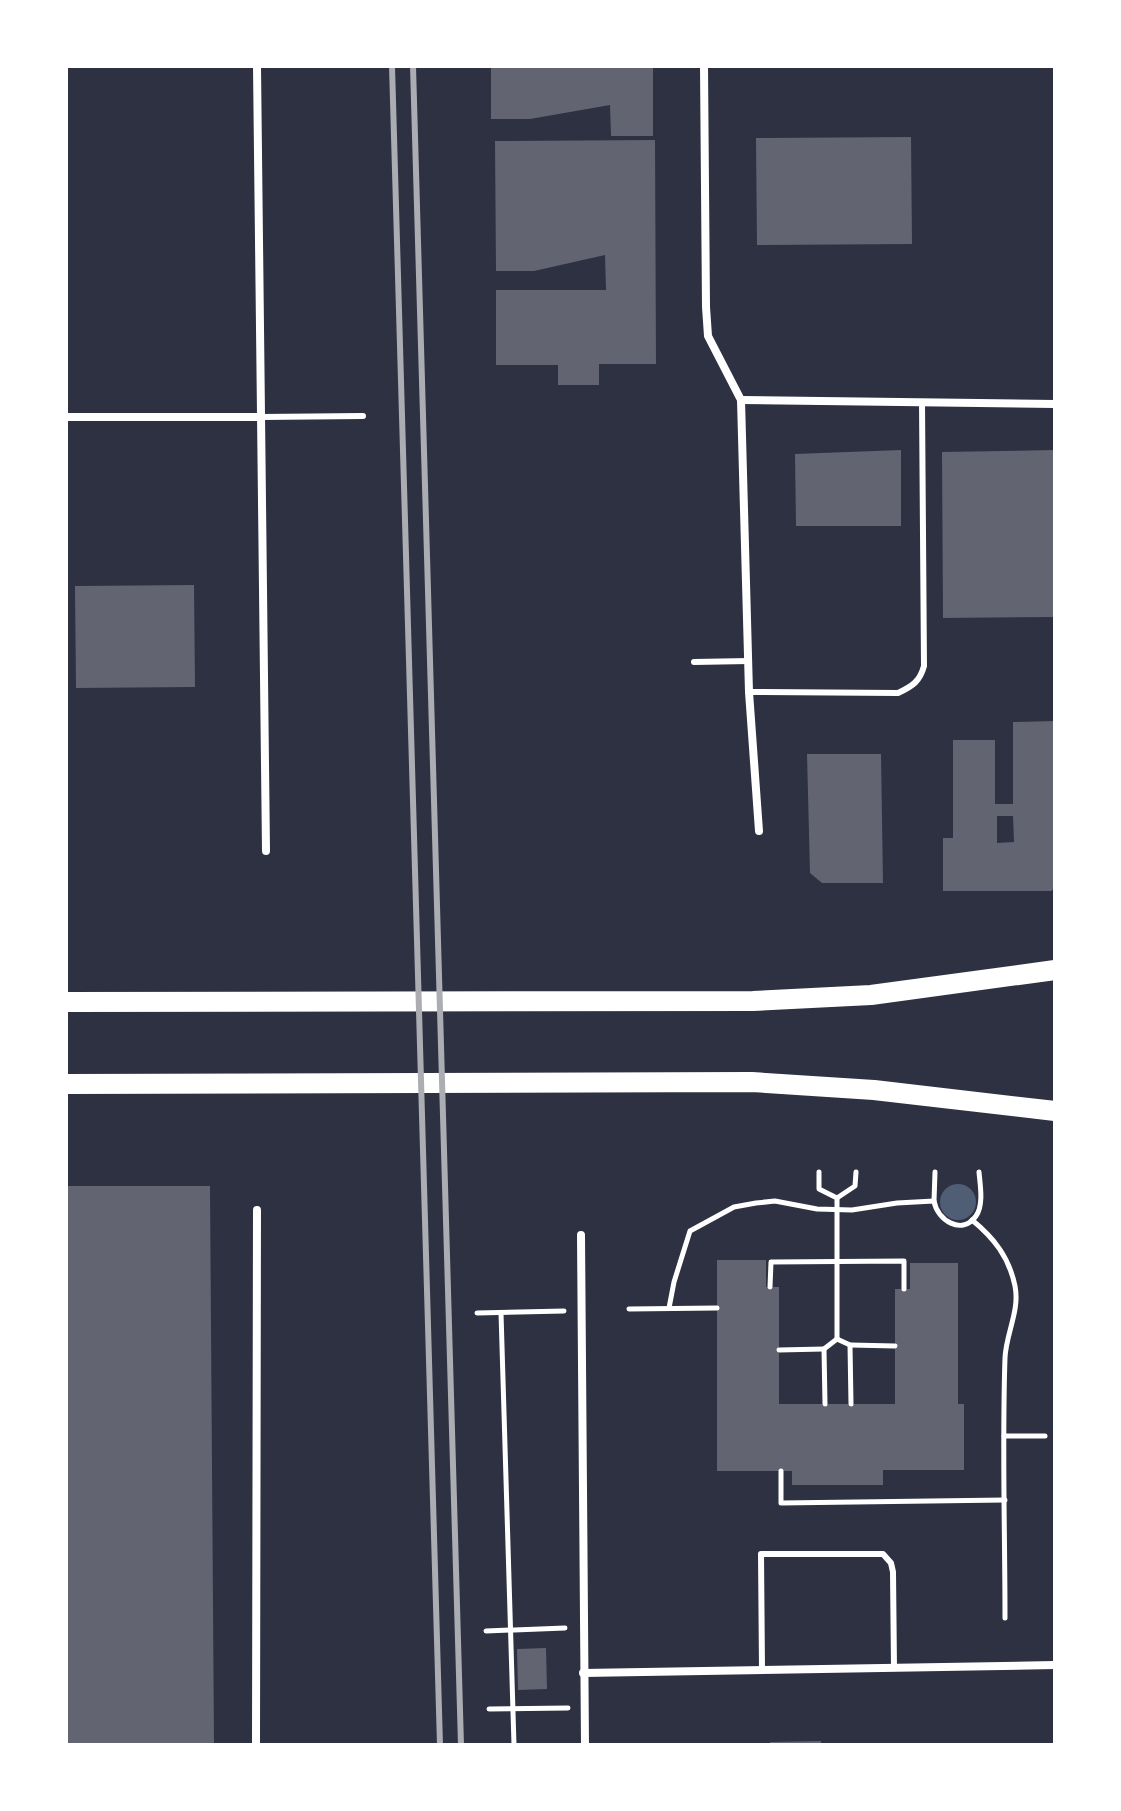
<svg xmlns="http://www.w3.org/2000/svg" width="1121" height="1811" font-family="'Work Sans',sans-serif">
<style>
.water{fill:#4f5d75}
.building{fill:#626471;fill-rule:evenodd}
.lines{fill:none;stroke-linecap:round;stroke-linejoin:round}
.path{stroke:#fff;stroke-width:5}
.service{stroke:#fff;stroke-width:6}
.minor{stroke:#fff;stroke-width:8}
.primary{stroke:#fff;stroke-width:20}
.rail{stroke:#abadb3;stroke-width:6}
</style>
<rect width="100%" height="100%" fill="#2d3142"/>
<circle class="water" cx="958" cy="1202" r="18"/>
<g class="building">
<path d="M491 66H653V136H611L610 105 530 119H491Z"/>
<path d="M911 137 912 244 757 245 756 138Z"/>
<path d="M655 140 656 364H599V385H558V365H496V290H606L605 255 534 271H496L495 141Z"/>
<path d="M901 450V526H796L795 454Z"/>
<path d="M1055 450V617L943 618 942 452Z"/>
<path d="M194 585 195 687 76 688 75 586Z"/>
<path d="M1055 721V888L1051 891H943V838H953V740H995V804H1013V722ZM997 816H1013L1014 842 997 843Z"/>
<path d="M807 754H881L883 883H822L810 873Z"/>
<path d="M66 1186H210L214 1745H66Z"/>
<path d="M717 1260H766V1287H779V1404H895V1289H910V1263H958V1404H964V1470H883V1485H792V1471H717Z"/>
<path d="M546 1648 547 1689 518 1690 517 1649Z"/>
<path d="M821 1741V1745H770V1742Z"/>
</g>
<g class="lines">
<g class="path">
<path d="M819 1172V1189L837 1198V1339"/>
<path d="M837 1198 855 1186 856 1172"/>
<path d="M934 1201 935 1172"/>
<path d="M972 1220C994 1238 1009 1257 1015 1286 1020 1311 1006 1333 1005 1358 1002 1445 1005 1531 1005 1618"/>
<path d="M770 1287 771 1262 904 1261V1289"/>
<path d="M669 1308 674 1282 690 1231 734 1207 756 1203 775 1201 817 1209 852 1210 897 1203 934 1201C937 1220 962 1236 976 1216 984 1205 980 1184 979 1172"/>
<path d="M629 1309 717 1308"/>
<path d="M477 1313 564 1311"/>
<path d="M501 1313 514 1745"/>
<path d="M837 1339 850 1345 851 1404"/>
<path d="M850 1345 895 1346"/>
<path d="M779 1350 824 1349"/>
<path d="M825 1404 824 1349 837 1339"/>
<path d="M1004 1436H1045"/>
<path d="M781 1471V1503L1005 1500"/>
<path d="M486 1631 565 1628"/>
<path d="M489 1709 568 1708"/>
</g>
<g class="service">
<path d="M261 417 363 416"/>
<path d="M694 662 749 661"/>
<path d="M749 692 898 693C913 686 920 681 924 666L922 403"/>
<path d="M762 1670 761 1554H883L891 1563 893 1572 894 1668"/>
</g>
<g class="minor">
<path d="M257 66 266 851"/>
<path d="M704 66 706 307 708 336 741 400 749 692 759 831"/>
<path d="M741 400 1055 404"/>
<path d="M66 417H261"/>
<path d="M581 1235 585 1745"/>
<path d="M583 1673 1055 1665"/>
<path d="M256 1745 257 1210"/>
</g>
<g class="primary">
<path d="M66 1002 753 1001 871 995 1055 970"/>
<path d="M66 1084 752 1082 874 1090 1055 1111"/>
</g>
<g class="rail">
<path d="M392 66 440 1745"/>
<path d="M413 66 461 1745"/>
</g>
</g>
<rect width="1121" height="1811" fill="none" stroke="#ffffff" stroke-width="136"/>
</svg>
